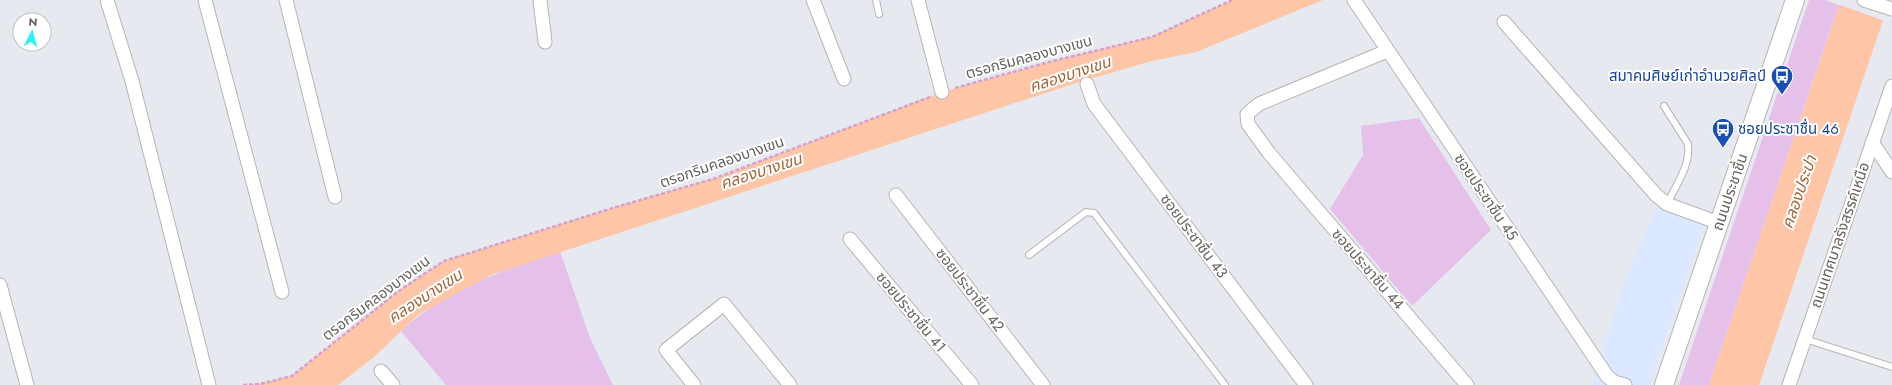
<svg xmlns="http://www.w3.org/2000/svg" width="1892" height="385" font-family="Jost,'Noto Sans Thai',sans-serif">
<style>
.commercial{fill:#dce8ff}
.green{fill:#e5c1e9}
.water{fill:#ffc5a7}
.pier{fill:#e6e9f0}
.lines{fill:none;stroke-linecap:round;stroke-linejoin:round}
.service-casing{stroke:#b9b5b1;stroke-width:8}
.minor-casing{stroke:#b9b5b1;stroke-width:15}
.secondary-casing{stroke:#b9b5b0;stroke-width:20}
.path{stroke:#d7a1ce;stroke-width:2.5;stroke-dasharray:4 2;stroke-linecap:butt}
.service{stroke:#fff;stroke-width:6}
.minor{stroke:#fff;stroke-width:13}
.secondary{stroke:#fff;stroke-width:18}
.labels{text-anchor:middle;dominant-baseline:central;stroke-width:4;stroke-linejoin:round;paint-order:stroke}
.street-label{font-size:15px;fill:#67625d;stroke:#fff}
.transit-label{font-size:15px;fill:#164399;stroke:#fff;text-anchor:end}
.water-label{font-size:16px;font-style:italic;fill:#a56538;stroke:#fff}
</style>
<rect width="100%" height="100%" fill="#e6e9f0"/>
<path class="commercial" d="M1663 193 1694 206 1710 210 1649 385H1592L1625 279Z"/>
<g class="green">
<path d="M1809 0H1825L1839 5 1838 8 1709 385H1679Z"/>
<path d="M1419 118 1491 230 1412 306 1330 209 1363 155 1361 126Z"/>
<path d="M560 251 590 338 613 385H446L401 331C444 291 505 269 560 251Z"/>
</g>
<g class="water">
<path d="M1232 0H1323L1196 52 1152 61 1073 84 491 275 419 314 374 357 338 385H243L260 384 292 376 400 290 444 261 616 207 713 179 942 92 1049 62 1152 37Z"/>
<path d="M1841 0H1890L1759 385H1709Z"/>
</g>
<path class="pier" d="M1839 0H1892V2L1885 21 1837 4Z"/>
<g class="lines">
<g class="service-casing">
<g id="service">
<path d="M876 0 879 14"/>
<path d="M1664 106 1688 144C1691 165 1676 185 1667 204"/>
<path d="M1029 255 1086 212 1094 213 1225 385"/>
<path d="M1805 339 1892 367"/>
</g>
</g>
<g class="minor-casing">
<g id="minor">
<path d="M107 0 132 81 209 385"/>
<path d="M205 0 282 292"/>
<path d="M286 0 335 197"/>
<path d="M540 0 545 42"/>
<path d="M813 0 844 79"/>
<path d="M918 0 942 92"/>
<path d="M1354 0 1607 376 1614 382 1625 385"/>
<path d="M1864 0 1892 9"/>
<path d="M1504 22 1656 195 1667 204 1719 223"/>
<path d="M1387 51 1259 104 1247 114 1248 124 1269 153 1467 385"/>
<path d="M1087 84 1094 104 1306 385"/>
<path d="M1872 142 1892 172"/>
<path d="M896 195 1043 385"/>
<path d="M850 239 972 385"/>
<path d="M0 285 27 385"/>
<path d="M381 371 393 385"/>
<path d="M694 385 666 350 724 304 790 385"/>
<path d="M1789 385 1892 86"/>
</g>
</g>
<g class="secondary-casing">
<path id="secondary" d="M1664 385 1795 0"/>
</g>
<g class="path">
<path d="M955 88 1049 62 1152 37 1232 0"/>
<path d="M243 385 260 384 292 376 400 290 444 261 616 207 713 179 930 97"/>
</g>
<use href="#service" class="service"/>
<use href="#minor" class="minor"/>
<use href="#secondary" class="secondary"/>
</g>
<defs>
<g id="bus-pin" transform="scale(1.15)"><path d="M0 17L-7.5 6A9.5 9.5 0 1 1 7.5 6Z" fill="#1a4fb4" stroke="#fff"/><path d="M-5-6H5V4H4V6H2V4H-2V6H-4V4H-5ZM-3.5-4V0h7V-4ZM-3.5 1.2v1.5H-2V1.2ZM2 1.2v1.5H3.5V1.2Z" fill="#fff"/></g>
</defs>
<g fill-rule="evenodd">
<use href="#bus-pin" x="1782" y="76"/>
<use href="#bus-pin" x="1723" y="129"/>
</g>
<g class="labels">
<g class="street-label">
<text transform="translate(1029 57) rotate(-15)">ตรอกริมคลองบางเขน</text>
<text transform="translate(722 162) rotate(-19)">ตรอกริมคลองบางเขน</text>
<text transform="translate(1730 192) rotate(-71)">ถนนประชาชื่น</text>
<text transform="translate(1486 197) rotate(56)">ซอยประชาชื่น 45</text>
<text transform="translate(1840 235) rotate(-71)">ถนนเทศบาลรังสรรค์เหนือ</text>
<text transform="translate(1194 236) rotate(53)">ซอยประชาชื่น 43</text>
<text transform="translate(1368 269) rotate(49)">ซอยประชาชื่น 44</text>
<text transform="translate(970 290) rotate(52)">ซอยประชาชื่น 42</text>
<text transform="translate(376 298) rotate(-37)">ตรอกริมคลองบางเขน</text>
<text transform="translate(911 312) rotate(50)">ซอยประชาชื่น 41</text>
</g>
<g class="transit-label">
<text x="1766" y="76">สมาคมศิษย์เก่าอํานวยศิลป์</text>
<text x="1738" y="129" text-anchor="start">ซอยประชาชื่น 46</text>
</g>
<g class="water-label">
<text transform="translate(1070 74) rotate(-18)">คลองบางเขน</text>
<text transform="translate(761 171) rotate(-18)">คลองบางเขน</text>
<text transform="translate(1799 192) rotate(-71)">คลองประปา</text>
<text transform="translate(425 296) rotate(-33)">คลองบางเขน</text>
</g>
</g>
<g transform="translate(32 32) rotate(6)"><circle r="19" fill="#ffffff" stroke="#c2c0be"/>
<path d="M0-3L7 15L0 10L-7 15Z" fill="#2af2ee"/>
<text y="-6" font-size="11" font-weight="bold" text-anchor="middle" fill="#67625d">N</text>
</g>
</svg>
